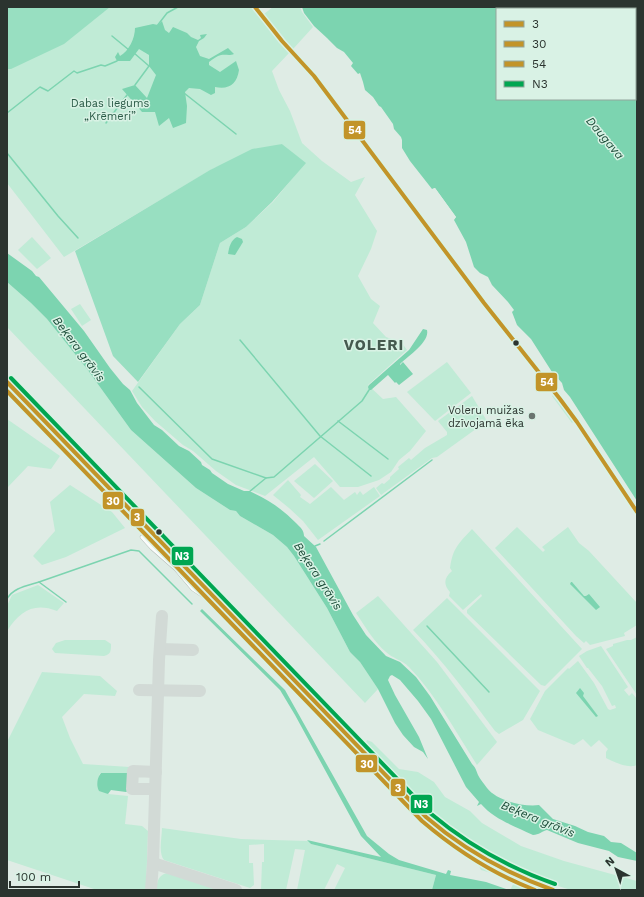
<svg xmlns="http://www.w3.org/2000/svg" width="644" height="897" font-family="'Work Sans',sans-serif">
<style>
.green{fill:#c0ebd6}
.forest{fill:#98dfc1}
.water{fill:#7cd4b0;fill-rule:evenodd}
.pier{fill:#dfece5}
.lines{fill:none;stroke-linecap:round;stroke-linejoin:round}
.stream{stroke:#7cd4b0;stroke-width:1.5}
.taxiway{stroke:#d2dad6;stroke-width:12}
.street-casing{stroke:#b4beb9;stroke-width:4.5}
.secondary-casing{stroke:#b4beb9;stroke-width:6}
.street{stroke:#fafcfb;stroke-width:3.5}
.secondary{stroke:#f1f6f3;stroke-width:5.5}
.bus-1-casing{stroke:#d9f2e5;stroke-width:7}
.bus-2-casing{stroke:#d9f2e5;stroke-width:7}
.bus-3-casing{stroke:#d9f2e5;stroke-width:7}
.bus-4-casing{stroke:#d9f2e5;stroke-width:7}
.bus-1{stroke:#c29429;stroke-width:4}
.bus-2{stroke:#c29429;stroke-width:4}
.bus-3{stroke:#c29429;stroke-width:4}
.bus-4{stroke:#00a651;stroke-width:4}
.bus-dot{fill:#2b342f;stroke:#d9f2e5;stroke-width:1.5}
.poi-dot{fill:#6a746f;stroke:#d9f2e5;stroke-width:1.5}
.labels{text-anchor:middle;dominant-baseline:central;stroke-width:3;stroke-linejoin:round;paint-order:stroke}
.park-label{font-size:11px;fill:#2b5b47;stroke:#d9f2e5}
.poi-label{font-size:11px;fill:#2b342f;stroke:#d9f2e5;text-anchor:end}
.water-label{font-size:12px;font-style:italic;fill:#1c4d39;stroke:#d9f2e5}
.district-label{font-size:15px;font-weight:bold;letter-spacing:1px;fill:#455a4f;stroke:#d9f2e5}
.line-badge{stroke:#d9f2e5;stroke-width:1.5}
.badge-label{font-size:11px;text-anchor:middle;font-weight:bold;fill:#fff}
</style>
<rect width="100%" height="100%" fill="#dfece5"/>
<g class="green">
<path d="M73 7H251L290 52 272 71 279 90 290 111 302 143 322 161 351 182 365 177 355 195 377 231 371 249 358 276 371 299 380 306 373 323 386 337 402 343 407 350 368 385 383 399 396 397 426 431 410 451 399 460 391 472 379 480 358 487H340L314 457 265 496 236 485 216 471 193 451 183 445 155 421 142 407 132 391 180 324 200 305 220 243 246 227 273 202 305 163 282 144 214 168 64 257 7 183V50Z"/>
<path d="M273 7H300L302 12 313 27 293 49 264 14Z"/>
<path d="M32 237 51 258 37 269 18 250Z"/>
<path d="M7 282 31 303 47 319 87 369 131 430 196 488 230 510 236 511 240 516 273 535 287 547 294 556 327 608 350 652 360 662 378 689 365 703 7 327Z"/>
<path d="M80 304 91 320 82 326 71 309Z"/>
<path d="M447 362 471 393 435 421 407 392Z"/>
<path d="M553 395 574 421 572 423 552 396Z"/>
<path d="M472 396 487 421 437 457 432 458 381 495 376 488 382 483 384 484 390 479V477L399 469 398 467 409 458 411 460 425 448 447 435V432L438 421Z"/>
<path d="M7 419 60 456 51 469 28 466 7 488Z"/>
<path d="M315 464 333 481 314 498 294 481Z"/>
<path d="M288 480 301 495 300 497 310 504 331 487 344 500 355 492 357 495 360 491 363 495 374 487 380 496 318 540 303 521 289 508 273 495Z"/>
<path d="M70 485 112 512 125 528 66 557 42 565 33 556 55 531 50 502Z"/>
<path d="M517 527 543 552 545 550 542 547 568 527 579 543 589 551 637 603V625L624 633 625 636 590 645 586 641 584 643 576 636 495 548Z"/>
<path d="M472 529 582 649 545 686 541 685 467 613V610L482 596 481 594 463 610 449 596 450 592C443 584 444 578 452 571L450 568C453 548 458 544 472 529Z"/>
<path d="M38 585 64 603 57 611C34 602 20 611 7 631V606L12 595Z"/>
<path d="M378 596 437 662 497 742 477 765C456 732 436 695 409 667 402 660 392 658 386 652 374 642 365 626 356 613Z"/>
<path d="M447 598 540 691 523 720 499 734 495 731C469 696 443 661 413 630Z"/>
<path d="M637 637V695L606 649 613 646V644L627 640H631Z"/>
<path d="M65 640H105L111 644C111 651 111 654 104 656L55 653 52 649 56 643Z"/>
<path d="M601 646 628 687 624 690 629 696 632 693 637 699V765C628 769 614 762 606 758V752L608 749 599 740 591 747 583 739 574 745 538 730 530 719 545 691 568 668 569 669 578 661 594 683 608 709 610 710 616 708 615 705 612 706 602 686 588 668H587L579 656 587 651Z"/>
<path d="M42 672 100 676 117 691 115 696 84 694 62 717 70 738 83 764 130 767 129 773H100L99 776 97 784 108 794 128 796 125 824 142 826 148 831 146 890H97L7 860V742Z"/>
<path d="M367 740 372 742 399 769 418 772 434 782 445 797 470 811 482 823 521 846 564 861 637 881V890H571L532 878 516 871 476 849 444 825 415 799 367 748 365 745Z"/>
<path d="M162 828 241 839 309 841 311 844 436 875 432 890 372 889 334 890 345 868 337 864 324 890H297L305 850 295 849 286 890H261L262 862H264V844L249 845V863H253L254 885 250 888 164 860C158 853 162 837 162 828Z"/>
<path d="M480 860 510 876H502L481 870 478 864Z"/>
<path d="M167 873 226 890H156C157 882 158 875 167 873Z"/>
<path d="M519 881 546 890H511C511 885 515 882 519 881Z"/>
</g>
<g class="forest">
<path d="M7 7H110L64 44 11 69H7Z"/>
<path d="M282 144 306 163 272 202 246 227 220 243 200 305 180 324 138 382 113 356 75 251 210 170 252 149Z"/>
</g>
<g class="water">
<path d="M302 7H637V501L570 397 564 390 562 383 552 372 531 339 517 325 512 312 514 310 508 302 492 285 488 277 480 273 474 267 466 242 454 220 456 217 435 188 432 189 410 161 402 148V140L401 137 394 129 393 124 381 107 379 106 373 97 365 90 363 82 360 73 358 74 351 66 353 63 344 52 337 48 327 38 314 26 304 13ZM497 9H635V99H497Z"/>
<path d="M162 21 165 30 169 33 173 27 187 33 191 37 198 40 201 38 200 35 207 34 204 38 199 41 196 47 200 56 209 59 228 48 234 54C229 56 226 54 221 55 217 56 213 59 209 62V65L220 72 236 61 239 70C237 84 229 90 215 87V93L211 95 200 89 189 88 185 92 187 106 186 123 173 128 169 118 159 126 155 112H142L122 89 135 85 147 98 156 75 149 66V55L139 49 130 61H117L115 57 118 52 120 56C129 51 135 38 135 28L153 24 158 25Z"/>
<path d="M237 237 242 239 243 242 235 255 228 254C229 247 231 240 237 237Z"/>
<path d="M7 253 32 271 36 276 39 277 84 331 110 368 123 384 130 390 137 403 154 425 162 430 179 446 189 451 201 462 202 465 210 470 212 473 228 484 244 491H249C268 499 282 509 296 523 300 527 304 530 304 536L316 547 353 615 366 635 386 656 400 662 416 677 430 696 472 764C476 768 476 770 478 775 480 779 484 784 487 788 497 801 524 807 539 805L553 819 575 826 588 832 604 836 611 842 621 843 637 853V861L618 857 609 851 578 843 547 830C542 831 539 835 533 835 515 826 495 820 481 804L477 806 479 802 466 787 431 719 418 701 400 680 392 675 390 676 388 680 395 695 419 737 428 759 423 752 414 747 403 735 395 723 378 689 360 662 350 652 327 608 294 556 287 547 273 535 240 516 236 511 230 510 196 488 131 430 87 369 47 319 31 303 7 282Z"/>
<path d="M423 329 427 330C430 342 408 356 400 364V365L403 362 413 374 399 385 396 382 395 383 388 375 371 390H369L368 387 369 385 409 350Z"/>
<path d="M571 582H572L584 596H586L589 594 600 607 596 610 570 584Z"/>
<path d="M202 609 285 690 367 836 389 854 399 860 446 874 448 870 451 871 450 875 486 882 509 890H432L436 875 311 844 307 840 381 857 361 836 295 715 280 690 200 611Z"/>
<path d="M580 688 584 693 583 696 598 716 596 717 576 693Z"/>
<path d="M101 773H129V790L126 792 111 790 108 794 99 791C96 785 97 778 101 773Z"/>
</g>
<path class="pier" d="M435 188 456 217 452 221 453 217 435 190H430Z"/>
<g class="lines">
<g class="stream">
<path d="M157 26 167 13 178 7"/>
<path d="M112 36 129 50"/>
<path d="M134 53 149 66"/>
<path d="M135 85 149 66"/>
<path d="M184 93 236 134"/>
<path d="M7 113 40 87 48 91 74 71 77 73 101 65 105 66 117 61"/>
<path d="M106 123 127 95"/>
<path d="M7 153 58 216 78 238"/>
<path d="M240 340 320 436 371 476"/>
<path d="M139 387 212 459 266 478"/>
<path d="M338 421 388 459"/>
<path d="M249 492 266 478 274 477 362 401 369 390"/>
<path d="M324 541 432 460"/>
<path d="M315 546 320 544"/>
<path d="M7 599C13 588 26 586 39 582"/>
<path d="M66 602 39 582 131 550 139 551 192 604"/>
<path d="M427 626 489 692"/>
</g>
<g class="taxiway">
<path d="M160 649 193 650"/>
<path d="M139 690 200 691"/>
<path d="M155 789H132L133 771 156 772"/>
<path d="M153 863 236 890"/>
<path d="M151 890 153 863 159 660 162 616"/>
</g>
<g class="street-casing">
<g id="street">
<path d="M255 7 282 41 314 76 484 303 560 399 577 422 637 512"/>
<path d="M142 537 152 548 176 569 193 589 205 597"/>
</g>
</g>
<g class="secondary-casing">
<path id="secondary" d="M7 382 426 817C463 850 505 874 553 890"/>
</g>
<use href="#street" class="street"/>
<use href="#secondary" class="secondary"/>
<g class="bus-1-casing">
<path id="bus-1" d="M7 382 426 817C464 850 506 873 553 890"/>
</g>
<g class="bus-2-casing">
<path id="bus-2" d="M7 391 422 821C456 850 493 874 535 890"/>
</g>
<g class="bus-3-casing">
<path id="bus-3" d="M255 7 282 41 314 76 484 303 560 399 577 422 637 512"/>
</g>
<g class="bus-4-casing">
<path id="bus-4" d="M11 378 430 813C468 845 509 868 555 884"/>
</g>
<use href="#bus-1" class="bus-1"/>
<use href="#bus-2" class="bus-2"/>
<use href="#bus-3" class="bus-3"/>
<use href="#bus-4" class="bus-4"/>
</g>
<g class="bus-dot">
<circle cx="516" cy="343" r="3.5"/>
<circle cx="159" cy="532" r="3.5"/>
</g>
<circle class="poi-dot" cx="532" cy="416" r="4"/>
<g class="labels">
<g class="park-label">
<text x="110" y="103">Dabas liegums<tspan x="110" dy="13">„Krēmeri”</tspan></text>
</g>
<g class="poi-label">
<text x="524" y="410">Voleru muižas<tspan x="524" dy="13">dzīvojamā ēka</tspan></text>
</g>
<g class="water-label">
<text transform="translate(605 138) rotate(50)">Daugava</text>
<text transform="translate(79 349) rotate(53)">Beķera grāvis</text>
<text transform="translate(318 576) rotate(57)">Beķera grāvis</text>
<text transform="translate(538 819) rotate(22)">Beķera grāvis</text>
</g>
<g class="district-label">
<text x="374" y="345">VOLERI</text>
</g>
</g>
<g class="line-badge">
<rect x="343" y="120" width="23" height="20" rx="4" fill="#c29429"/>
<rect x="535" y="372" width="23" height="20" rx="4" fill="#c29429"/>
<rect x="102" y="491" width="22" height="19" rx="4" fill="#c29429"/>
<rect x="130" y="508" width="15" height="19" rx="4" fill="#c29429"/>
<rect x="171" y="546" width="23" height="20" rx="4" fill="#00a651"/>
<rect x="355" y="754" width="23" height="19" rx="4" fill="#c29429"/>
<rect x="390" y="778" width="16" height="19" rx="4" fill="#c29429"/>
<rect x="410" y="794" width="23" height="20" rx="4" fill="#00a651"/>
</g>
<g class="badge-label">
<text x="355" y="134">54</text>
<text x="547" y="386">54</text>
<text x="113" y="505">30</text>
<text x="137" y="521">3</text>
<text x="182" y="560">N3</text>
<text x="367" y="768">30</text>
<text x="398" y="792">3</text>
<text x="421" y="808">N3</text>
</g>
<rect width="644" height="897" fill="none" stroke="#2b342f" stroke-width="16"/>
<rect x="496" y="8" width="140" height="92" fill="#d9f2e5" stroke="#93a69c"/>
<rect x="504" y="21" width="20" height="6" fill="#c29429" stroke="#93a69c"/>
<text x="532" y="28" font-size="12" fill="#2b342f">3</text>
<rect x="504" y="41" width="20" height="6" fill="#c29429" stroke="#93a69c"/>
<text x="532" y="48" font-size="12" fill="#2b342f">30</text>
<rect x="504" y="61" width="20" height="6" fill="#c29429" stroke="#93a69c"/>
<text x="532" y="68" font-size="12" fill="#2b342f">54</text>
<rect x="504" y="81" width="20" height="6" fill="#00a651" stroke="#93a69c"/>
<text x="532" y="88" font-size="12" fill="#2b342f">N3</text>
<g transform="translate(616 869) rotate(320)" stroke="#d9f2e5" stroke-width="3" paint-order="stroke">
<path d="M0-3L7 15L0 10L-7 15Z" fill="#2b342f"/>
<text y="-6" font-size="11" font-weight="bold" text-anchor="middle" fill="#2b342f">N</text>
</g>
<path d="M10 881v6h69v-6" fill="none" stroke="#2b342f" stroke-width="2"/>
<text x="16" y="881" font-size="12" fill="#2b342f" stroke="#d9f2e5" stroke-width="3" paint-order="stroke">100 m</text>
</svg>
